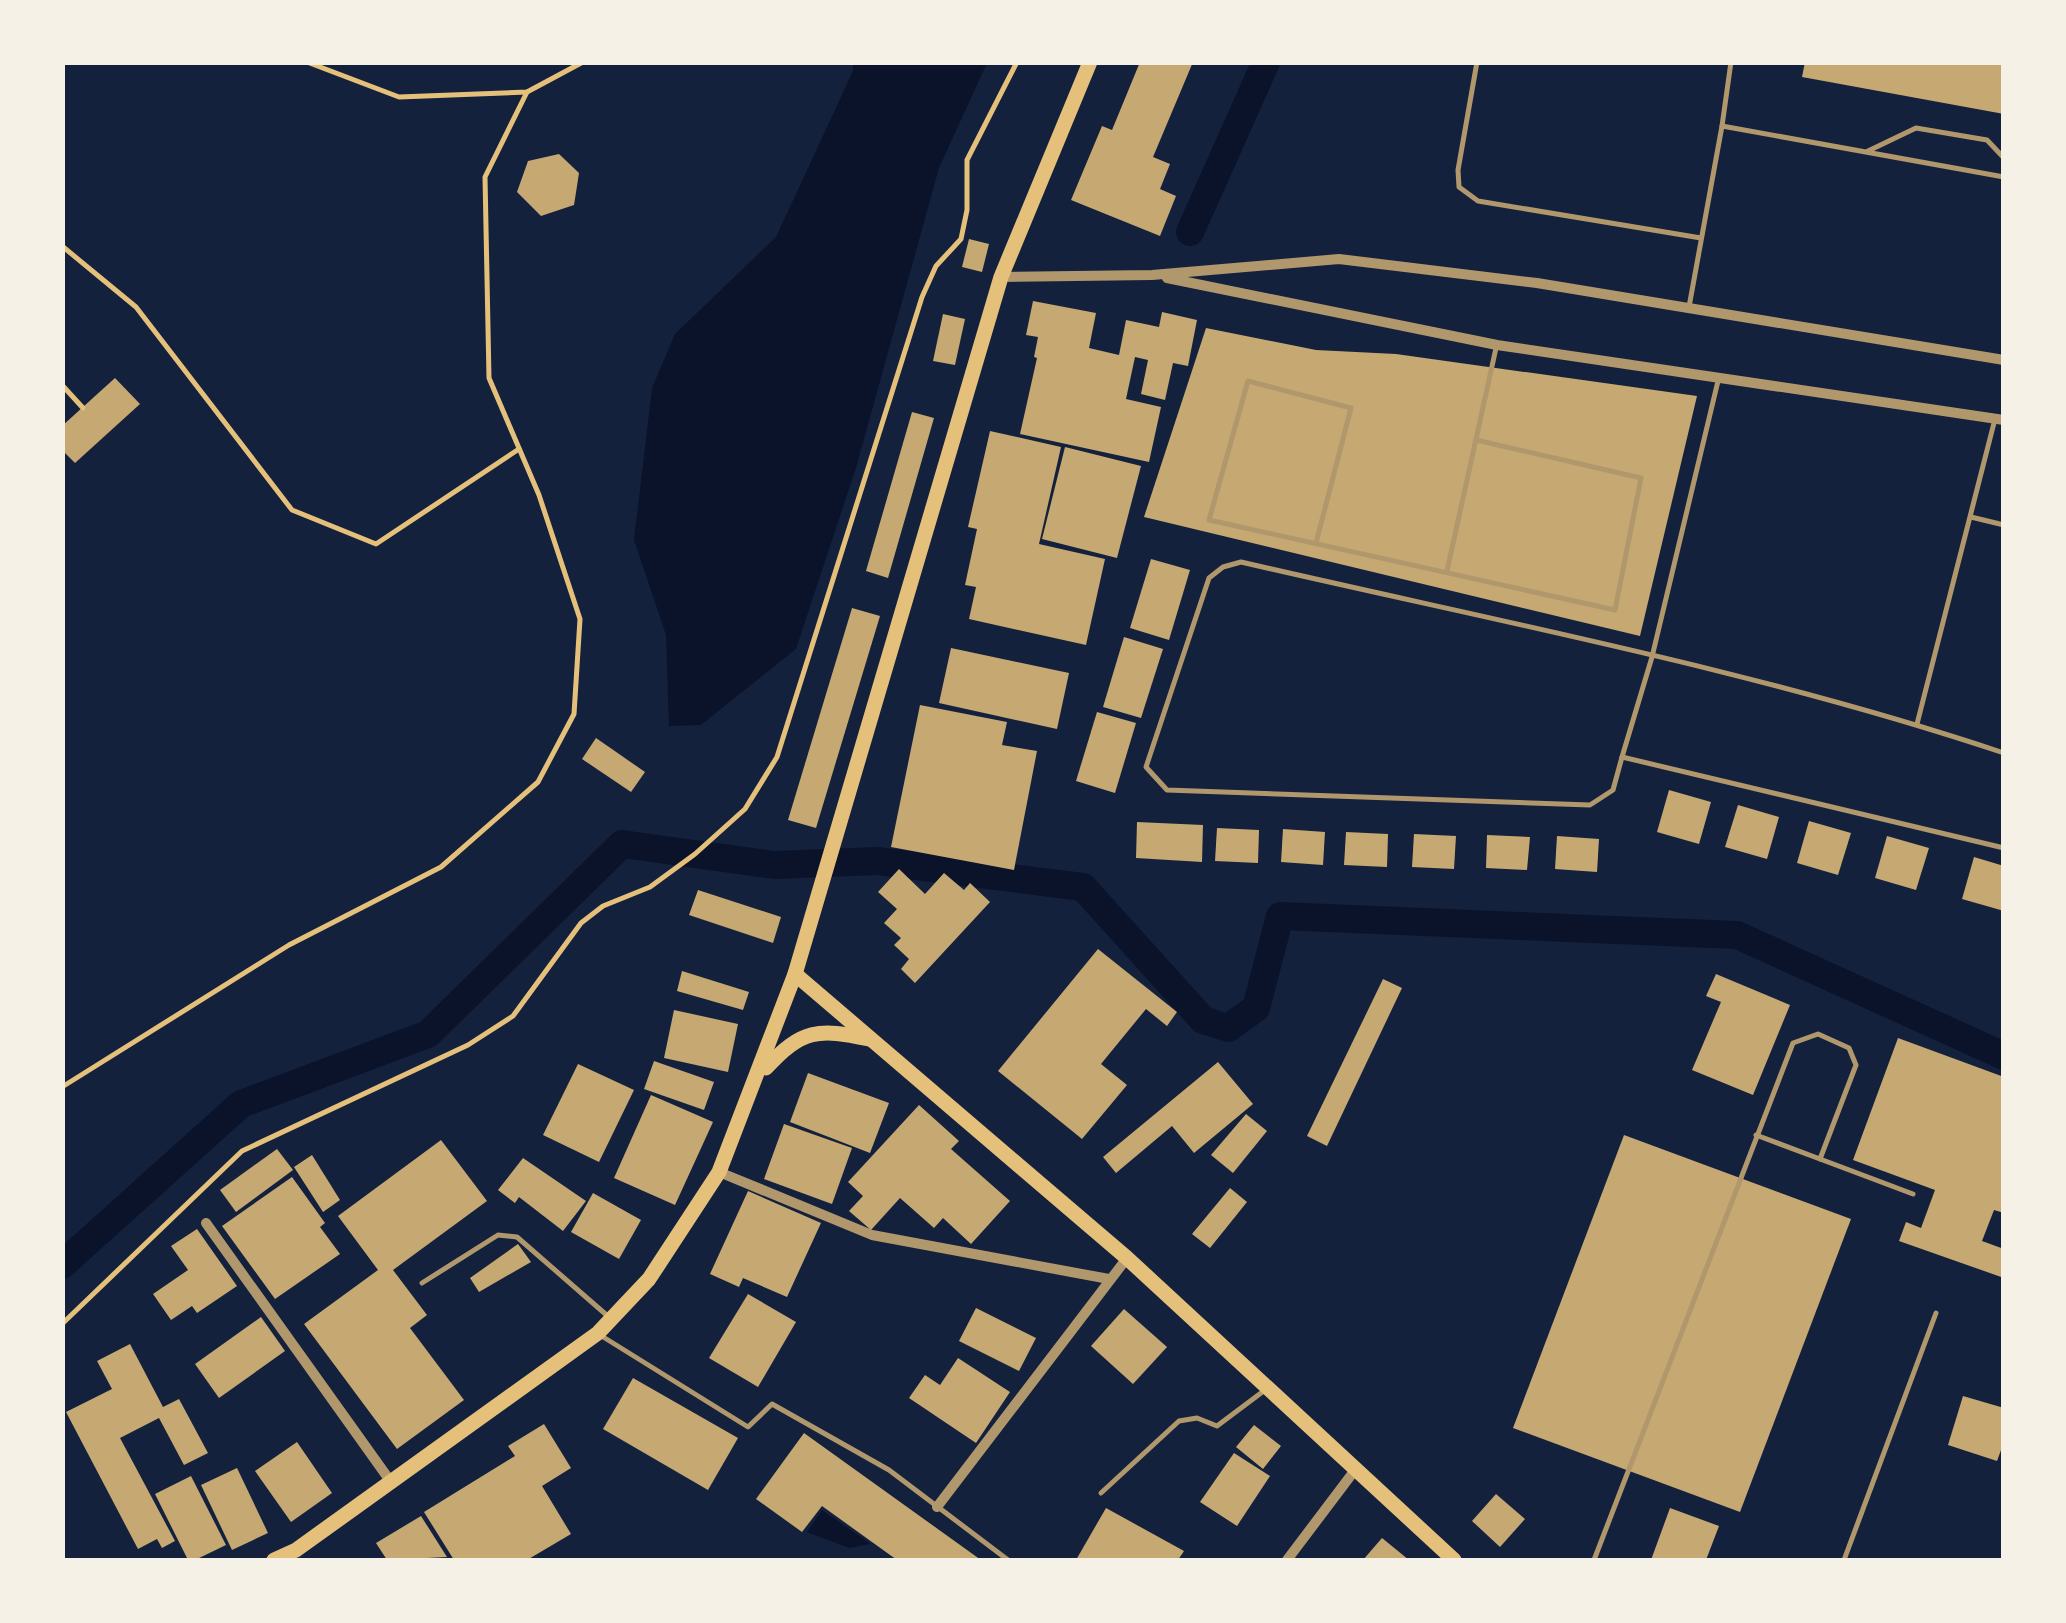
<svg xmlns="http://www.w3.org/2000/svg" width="2066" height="1623" font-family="Arial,sans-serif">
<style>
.water{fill:#0b132b}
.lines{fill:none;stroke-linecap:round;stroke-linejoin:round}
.canal{stroke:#0b132b;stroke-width:28}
.building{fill:#c6a872}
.path{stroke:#e5c07b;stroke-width:5}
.service{stroke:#b1986c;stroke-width:5}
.minor{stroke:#b1986c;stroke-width:10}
.secondary{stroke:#e5c07b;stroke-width:15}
</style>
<rect width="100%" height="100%" fill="#14213d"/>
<g class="water">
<path d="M853 63H987L939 168 856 468 796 649 701 725 669 726 666 635 634 540 652 388 675 334 776 237 853 71Z"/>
<path d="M822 1510 871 1544 849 1548 807 1532Z"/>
</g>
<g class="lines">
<g class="canal">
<path d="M1190 232 1266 62"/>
<path d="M62 1265 241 1104 428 1034 622 844 774 865 877 861 1083 887 1203 1020 1228 1028 1256 1008 1280 916 1737 935 2004 1056"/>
</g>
</g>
<g class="building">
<path d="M1140 62H1193L1153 157 1170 164 1160 189 1176 196 1160 236 1071 200 1102 126 1112 130Z"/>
<path d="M1805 62H2004V114L1802 77Z"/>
<path d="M559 154 579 173 574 205 541 216 517 192 528 161Z"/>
<path d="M969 239 989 244 982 272 962 267Z"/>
<path d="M1033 301 1096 313 1089 348 1119 355 1126 320 1159 327 1162 312 1197 320 1188 366 1173 363 1165 400 1141 394 1148 360 1135 357 1126 399 1161 407 1149 462 1020 434 1037 358 1034 357 1038 337 1026 335Z"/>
<path d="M943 314 965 319 955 365 933 361Z"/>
<path d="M1206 328 1316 350 1396 354 1697 396 1640 636 1144 517Z"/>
<path d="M115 378 140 404 75 463 62 450V426Z"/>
<path d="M912 412 934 418 888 578 866 571Z"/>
<path d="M990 431 1061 447 1039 544 1105 559 1086 645 969 619 976 587 965 585 977 529 968 527Z"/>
<path d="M1065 447 1141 466 1117 558 1042 539Z"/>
<path d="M1151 559 1190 570 1169 640 1130 628Z"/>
<path d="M852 608 880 616 816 828 788 820Z"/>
<path d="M1124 637 1163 649 1141 718 1103 707Z"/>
<path d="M951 648 1069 673 1057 729 939 703Z"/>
<path d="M920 705 1007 722 1002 745 1037 751 1014 870 891 847Z"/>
<path d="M1097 712 1136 723 1115 793 1076 781Z"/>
<path d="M596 738 645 772 631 792 582 759Z"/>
<path d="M1669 790 1711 802 1699 844 1657 832Z"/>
<path d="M1738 805 1779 817 1767 859 1725 847Z"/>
<path d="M1809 821 1851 833 1838 875 1797 863Z"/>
<path d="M1137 822 1203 825 1202 862 1136 858Z"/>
<path d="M1217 828 1259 830 1258 863 1215 861Z"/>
<path d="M1283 829 1325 832 1323 865 1281 862Z"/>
<path d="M1346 832 1388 834 1387 867 1344 865Z"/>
<path d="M1414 834 1456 836 1454 869 1412 867Z"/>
<path d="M1487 835 1530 837 1527 870 1486 868Z"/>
<path d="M1557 836 1599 839 1597 872 1555 869Z"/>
<path d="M1887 836 1929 848 1916 890 1875 878Z"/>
<path d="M1974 857 2004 866V911L1962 899Z"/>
<path d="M899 869 925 894 944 873 964 890 970 883 990 902 915 983 901 969 909 959 894 945 901 938 884 923 897 909 878 892Z"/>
<path d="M698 890 781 917 773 943 689 915Z"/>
<path d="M1098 949 1177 1012 1167 1026 1146 1009 1101 1064 1127 1085 1082 1139 998 1071Z"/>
<path d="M682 971 749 992 743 1010 677 991Z"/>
<path d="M1716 974 1790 1005 1753 1095 1692 1070 1721 1002 1706 996Z"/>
<path d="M1383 979 1402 988 1327 1146 1307 1136Z"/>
<path d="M674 1010 738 1024 728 1072 664 1058Z"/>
<path d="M1898 1038 2004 1077V1213L1994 1210 1982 1241 2004 1249V1278L1899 1241 1906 1222 1921 1228 1935 1190 1853 1160Z"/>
<path d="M654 1061 714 1082 704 1110 644 1089Z"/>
<path d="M1218 1062 1253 1104 1194 1153 1172 1126 1116 1173 1103 1157Z"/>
<path d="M578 1064 634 1090 599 1162 543 1135Z"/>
<path d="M808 1073 889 1103 870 1153 790 1122Z"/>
<path d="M651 1095 713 1122 675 1205 614 1178Z"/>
<path d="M919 1105 959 1141 951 1149 1010 1201 971 1244 943 1218 934 1228 900 1198 871 1230 849 1211 863 1196 848 1182Z"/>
<path d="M1246 1114 1267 1131 1233 1173 1211 1155Z"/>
<path d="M784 1124 852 1148 832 1204 764 1179Z"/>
<path d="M1624 1135 1851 1219 1740 1512 1513 1428Z"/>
<path d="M441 1140 487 1201 393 1270 427 1315 410 1328 464 1400 397 1449 304 1324 378 1270 338 1216Z"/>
<path d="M277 1149 293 1170 236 1212 220 1190Z"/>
<path d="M312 1155 340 1200 323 1212 294 1167Z"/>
<path d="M523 1158 586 1201 563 1231 519 1197 515 1203 498 1190Z"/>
<path d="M292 1177 325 1223 320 1227 340 1254 275 1299 222 1226Z"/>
<path d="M1230 1188 1247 1202 1210 1248 1192 1234Z"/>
<path d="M748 1191 821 1223 787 1297 743 1278 739 1287 710 1274Z"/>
<path d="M593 1193 641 1220 619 1259 571 1232Z"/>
<path d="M197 1229 237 1286 197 1313 192 1306 171 1320 153 1294 188 1270 171 1246Z"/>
<path d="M518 1244 531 1262 479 1292 470 1278Z"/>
<path d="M748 1294 796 1322 758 1387 709 1358Z"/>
<path d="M976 1308 1036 1338 1019 1371 959 1341Z"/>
<path d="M1124 1309 1167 1347 1133 1384 1091 1346Z"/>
<path d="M261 1317 285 1351 219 1398 195 1364Z"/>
<path d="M130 1344 163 1407 179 1399 208 1453 184 1465 159 1418 120 1438 175 1541 162 1548 157 1539 138 1549 66 1412 112 1389 97 1361Z"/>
<path d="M958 1358 1010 1392 976 1443 909 1398 925 1375 940 1385Z"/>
<path d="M633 1378 738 1438 708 1490 603 1429Z"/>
<path d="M1963 1396 2004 1408V1442L1997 1461 1948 1445Z"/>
<path d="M544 1424 571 1468 542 1486 571 1534 527 1560H454L424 1512 515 1456 508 1446Z"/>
<path d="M1254 1425 1281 1446 1263 1469 1236 1447Z"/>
<path d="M804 1433 981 1560H897L822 1506 802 1532 756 1499Z"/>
<path d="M297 1442 332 1493 291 1522 255 1471Z"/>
<path d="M1234 1453 1270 1476 1237 1526 1200 1502Z"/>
<path d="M237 1468 268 1533 232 1550 201 1485Z"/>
<path d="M191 1476 226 1545 195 1560H188L155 1494Z"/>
<path d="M1496 1494 1525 1519 1500 1547 1472 1521Z"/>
<path d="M1106 1508 1184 1551 1178 1560H1076Z"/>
<path d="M1670 1508 1719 1526 1706 1560H1651Z"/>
<path d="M421 1516 447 1557 387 1560 376 1543Z"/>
<path d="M1382 1538 1409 1560H1363Z"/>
</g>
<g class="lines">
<g class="path">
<path d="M307 62 399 97 527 92 583 62"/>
<path d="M62 246 136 307 292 510 376 544 519 449"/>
<path d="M62 385 83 408"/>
<path d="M62 810V918"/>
<path d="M62 1087 289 945 441 867 538 782 574 714 580 619 539 495 489 378 485 177 527 92"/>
<path d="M62 1324 242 1151 468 1045 513 1016 581 923 603 906 650 887 695 854 745 809 777 757 922 297 936 266 961 239 967 210V160L1017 62"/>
</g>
<g class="service">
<path d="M1477 62 1458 170 1459 187 1478 201 1701 238"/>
<path d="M1722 126 1731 62"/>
<path d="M1868 151 1916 128 1987 140 2004 158"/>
<path d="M1689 307 1722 126 2004 177"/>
<path d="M1718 381 1652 657 1622 757 1613 790 1590 805 1167 790 1146 767 1209 578 1223 567 1241 562C1495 621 1756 670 2004 753"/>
<path d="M1971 517 2004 525"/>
<path d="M1316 543 1351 408 1248 381 1209 520 1615 610 1641 478 1476 440"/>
<path d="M1447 571 1496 348"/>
<path d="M1917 724 1995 419"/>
<path d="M1622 757 2004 848"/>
<path d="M1820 1159 1913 1194"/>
<path d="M422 1283 498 1235 517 1237 610 1318"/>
<path d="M600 1335 748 1427 772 1404 889 1470 1008 1560"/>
<path d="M1101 1493 1179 1421 1197 1418 1217 1426 1265 1390"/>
<path d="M1594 1560 1793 1043 1818 1034 1849 1048 1856 1065 1820 1159 1756 1135"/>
<path d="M1844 1560 1936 1313"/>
</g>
<g class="minor">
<path d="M1001 277 1152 275 1339 259 1537 283 2004 360"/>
<path d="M1167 278 1497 345 2004 420"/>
<path d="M719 1172 872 1235 1109 1279"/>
<path d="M206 1223 391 1482"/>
<path d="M937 1507 1127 1258"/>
<path d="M1287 1560 1355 1470"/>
</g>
<g class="secondary">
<path d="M795 974 1127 1258 1454 1560"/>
<path d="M766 1068C802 1029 818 1028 869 1039"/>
<path d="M274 1560 296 1550 598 1333 649 1279 719 1172 795 974 1001 277 1090 62"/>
</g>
</g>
<rect width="2066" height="1623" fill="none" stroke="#f6f1e7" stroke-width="130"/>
</svg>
